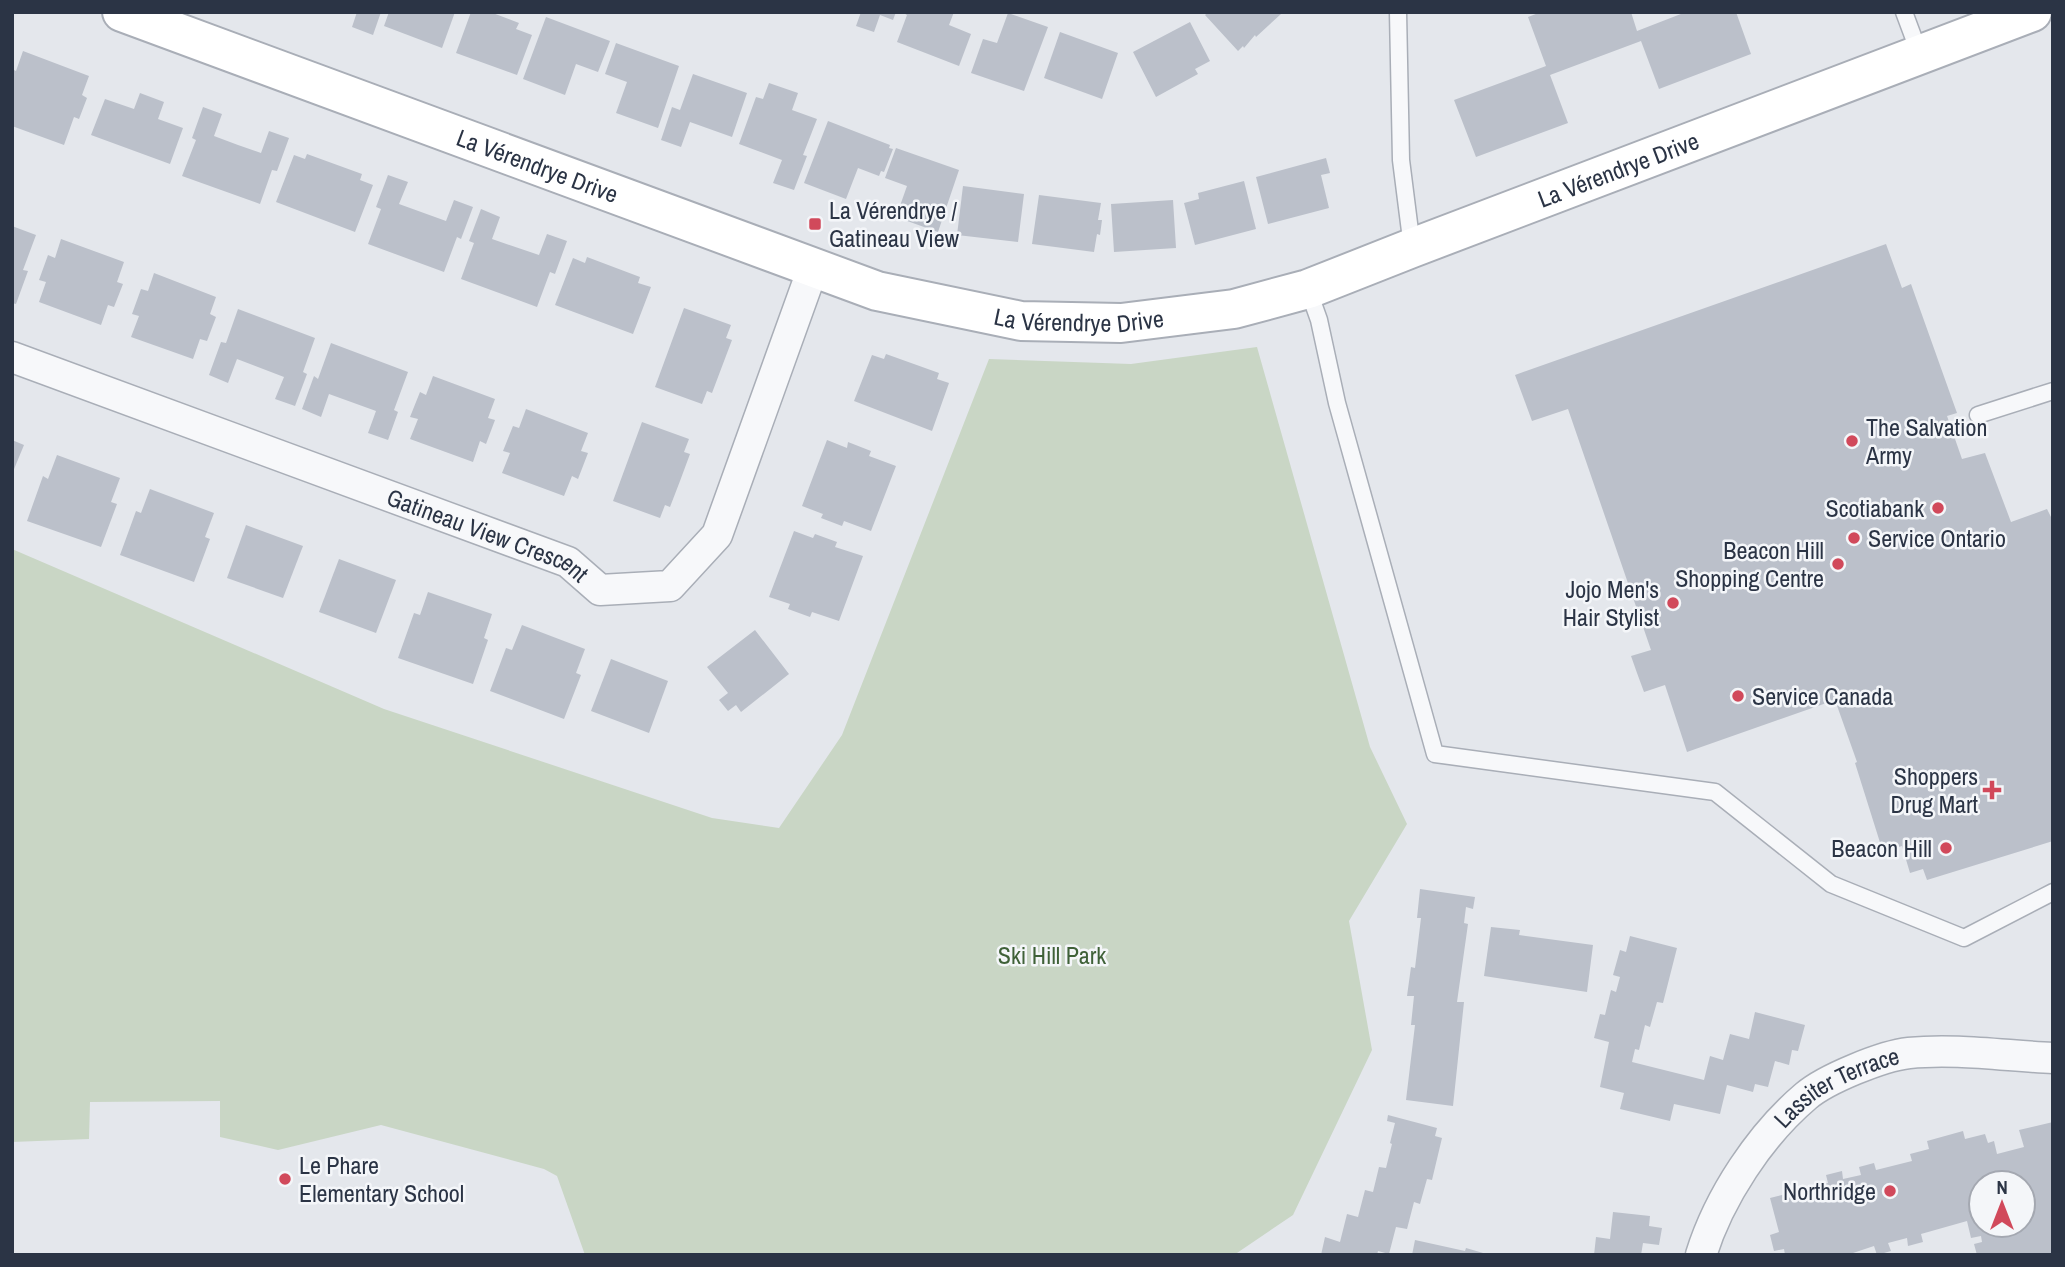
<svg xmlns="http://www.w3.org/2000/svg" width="2065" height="1267" font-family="'Archivo Narrow',sans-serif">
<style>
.green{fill:#c9d6c5}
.building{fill:#bbc0ca;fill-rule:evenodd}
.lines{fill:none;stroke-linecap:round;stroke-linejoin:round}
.lane-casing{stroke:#a9aeb7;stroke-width:19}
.street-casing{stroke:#a9aeb7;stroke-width:33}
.secondary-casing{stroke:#a9aeb7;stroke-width:42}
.lane{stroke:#f7f8fa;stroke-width:16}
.street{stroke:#f7f8fa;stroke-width:30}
.secondary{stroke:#fff;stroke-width:38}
.poi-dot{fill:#d1495b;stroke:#f4f6f9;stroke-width:2.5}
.labels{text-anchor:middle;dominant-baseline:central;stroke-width:5;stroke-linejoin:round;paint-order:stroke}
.street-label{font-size:24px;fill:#2b3445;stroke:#f4f6f9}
.poi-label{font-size:24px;fill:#2b3445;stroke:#f4f6f9;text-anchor:end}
.park-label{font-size:24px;fill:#3f6138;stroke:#f4f6f9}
</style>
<rect width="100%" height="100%" fill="#e4e7ec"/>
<path class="green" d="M1257 347 1370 747 1407 824 1349 921 1372 1050 1293 1215 1234 1255H585L557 1176 544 1169 381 1125 278 1150 220 1137V1101L90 1102 89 1139 12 1142V549L384 709 712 818 779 828 842 735 989 359 1131 364Z"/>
<g class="building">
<path d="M357 12H381L373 35 352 27Z"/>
<path d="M389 12H455L442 48 384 26Z"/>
<path d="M471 12H490L519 23 516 29 532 35 517 75 456 53Z"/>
<path d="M861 12H896L893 20 880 15 874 32 856 26Z"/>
<path d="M902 12H954L949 25 971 34 959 66 897 42 907 15Z"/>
<path d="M1208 12H1279L1281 14 1256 37 1255 35 1244 48 1243 46 1238 51 1205 15Z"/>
<path d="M1541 12H1631L1637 31 1686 12H1736L1751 54 1659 89 1641 41 1550 75 1568 123 1476 157 1454 100 1546 66 1528 17Z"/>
<path d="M1008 13 1048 27 1024 91 971 73 983 39 997 43Z"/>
<path d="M546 17 610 41 598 72 576 64 565 95 523 79Z"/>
<path d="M1190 22 1210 61 1195 69 1198 74 1156 97 1133 52Z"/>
<path d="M1060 32 1118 53 1102 99 1044 78Z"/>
<path d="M616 43 679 66 658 128 616 113 627 82 605 74Z"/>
<path d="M23 51 89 76 82 95 87 98 79 119 74 117 64 145 12 126V69L16 71Z"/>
<path d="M693 74 747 93 732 137 690 122 681 147 661 140 672 107 680 110Z"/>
<path d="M769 83 798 93 792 110 817 119 803 155 807 156 794 190 773 183 782 160 739 144 756 97 763 99Z"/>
<path d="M140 93 164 102 158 119 183 128 170 164 91 135 105 99 134 109Z"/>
<path d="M203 107 222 114 214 136 238 145 261 153 269 131 289 138 277 171 272 170 260 204 182 176 196 140 192 138Z"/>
<path d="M828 121 890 145 889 148 893 149 884 172 881 171 879 176 858 168 846 199 804 183Z"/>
<path d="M896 148 959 170 938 232 896 217 907 186 885 178Z"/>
<path d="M307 154 362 174 360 180 373 185 355 232 276 202 294 155 305 159Z"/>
<path d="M1326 158 1330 173 1321 175 1329 208 1268 224 1256 177Z"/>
<path d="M388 175 408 182 399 204 446 221 454 200 473 207 461 239 457 237 444 272 368 244 381 209 376 207Z"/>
<path d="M1244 181 1256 229 1195 245 1184 203 1199 199 1198 193Z"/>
<path d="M963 186 1024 194 1018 242 957 235Z"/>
<path d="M1039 195 1101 203 1098 220H1102L1100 235 1097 234 1094 252 1032 244Z"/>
<path d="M1173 200 1176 248 1114 252 1111 204Z"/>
<path d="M481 209 500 217 492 239 539 255 547 234 567 241 555 274 550 272 537 307 461 279 474 243 469 241Z"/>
<path d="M12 226 36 235 23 270 28 271 16 304 12 303Z"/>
<path d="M61 239 124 262 117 282 123 284 114 307 108 305 101 325 39 302 46 282 39 280 48 255 55 258Z"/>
<path d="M1886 244 1902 288 1911 284 1957 413 1947 416 1962 459 1985 453 2011 522 2047 509 2053 521V841L1927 880 1923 869 1910 873 1902 846 1883 852 1855 763 1857 762 1835 700 1687 752 1665 685 1644 692 1637 673 1631 656 1651 650 1568 409 1532 421 1515 375Z"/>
<path d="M587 257 640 277 638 283 651 287 633 334 555 305 573 258 585 263Z"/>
<path d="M154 273 216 297 210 314 216 317 207 341 200 339 193 359 131 337 139 316 132 314 141 289 148 291Z"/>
<path d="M684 308 731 325 726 338 732 340 712 393 707 391 702 404 655 387Z"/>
<path d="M238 309 315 338 303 372 307 374 295 406 275 399 284 377 237 359 228 383 209 375 221 342 226 343Z"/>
<path d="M331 343 408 372 394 410 398 412 388 440 368 433 376 411 329 394 321 417 302 409 314 376 318 379Z"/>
<path d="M886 354 939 373 937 379 949 383 932 431 854 401 872 355 884 359Z"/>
<path d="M433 376 495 399 488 418 495 420 486 444 480 441 473 462 410 439 418 419 410 417 420 392 426 395Z"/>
<path d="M526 409 588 433 581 451 588 453 578 479 572 476 564 496 502 473 510 453 503 451 513 426 519 428Z"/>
<path d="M642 422 689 439 684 452 690 454 680 481 670 507 665 505 660 518 613 501Z"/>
<path d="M12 440 24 445 12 474Z"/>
<path d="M827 440 847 448 848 442 871 451 869 456 896 466 871 531 844 521 842 526 821 518 823 514 802 506Z"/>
<path d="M57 455 120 478 111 502 117 504 101 547 27 521 43 476 48 479Z"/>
<path d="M150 489 214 513 205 537 210 539 194 582 120 555 136 511 141 513Z"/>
<path d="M246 525 303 546 283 598 227 578Z"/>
<path d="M794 531 813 538 815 534 837 542 835 547 863 556 839 621 812 612 810 617 788 609 790 604 769 597Z"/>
<path d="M339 559 396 580 376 633 319 612Z"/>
<path d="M428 592 492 614 484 638 488 640 473 684 398 658 414 613 420 615Z"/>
<path d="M522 625 585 649 576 673 581 675 564 719 490 691 506 648 512 650Z"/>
<path d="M755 630 789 674 741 712 736 705 728 711 719 700 728 693 707 667Z"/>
<path d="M611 659 668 681 649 733 591 711Z"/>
<path d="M1420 889 1475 897 1473 909 1466 907 1464 923 1468 924 1457 1002H1464L1453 1106 1406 1100 1415 1025H1411L1414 996H1407L1411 967 1415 968 1421 918H1417Z"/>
<path d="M1491 927 1520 930 1519 935 1593 945 1587 992 1484 976Z"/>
<path d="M1630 936 1677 948 1663 1003 1657 1002 1650 1027 1645 1025 1639 1050 1635 1049 1632 1062 1704 1080 1710 1056 1723 1060 1730 1034 1749 1039 1755 1012 1805 1025 1798 1051 1792 1050 1789 1065 1775 1061 1768 1087 1755 1084 1753 1092 1727 1085 1720 1114 1674 1104 1670 1121 1620 1109 1624 1093 1600 1087 1609 1042 1594 1038 1600 1014 1605 1015 1611 990 1616 992 1620 977 1613 975 1620 950 1626 952Z"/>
<path d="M1388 1115 1437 1128 1435 1136 1442 1138 1432 1180 1427 1179 1420 1204 1414 1202 1407 1229 1396 1227 1389 1254 1378 1251 1377 1255H1321L1325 1237 1340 1242 1347 1214 1358 1217 1365 1190 1373 1192 1379 1167 1386 1168 1392 1144 1390 1143 1395 1123 1387 1121Z"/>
<path d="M2053 1122V1255H1977L1974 1244 1982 1242 1981 1236 1971 1238 1967 1221 1921 1234 1923 1242 1908 1246 1907 1238 1888 1243 1891 1251 1877 1255 1874 1246 1847 1255H1785L1784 1249 1774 1251 1770 1235 1779 1232 1770 1198 1828 1183 1826 1175 1842 1171 1843 1179 1861 1175 1859 1167 1874 1163 1876 1170 1912 1161 1910 1154 1929 1149 1927 1141 1963 1131 1965 1139 1985 1134 1988 1143 1994 1141 1997 1154 2024 1147 2019 1130ZM1981 1183H2023V1225H1981Z"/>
<path d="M1613 1212 1650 1216 1649 1226 1662 1228 1659 1245 1643 1243 1641 1255H1594L1596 1237 1610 1239Z"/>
<path d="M1415 1240 1465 1251 1466 1248 1490 1255H1412Z"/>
</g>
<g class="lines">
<g class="lane-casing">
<g id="lane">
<path d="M1398 12 1401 160 1412 247"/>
<path d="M1904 12 1920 55"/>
<path d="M1308 289 1319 320 1337 403 1435 754 1715 792 1831 884 1964 938 2053 892"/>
<path d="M1978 415 2053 391"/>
</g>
</g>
<g class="street-casing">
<g id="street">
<path id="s1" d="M12 357 568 562 600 590 670 586 717 535 813 268"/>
<path id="s2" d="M1701 1255C1719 1197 1760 1135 1806 1096 1826 1079 1882 1056 1909 1053 1954 1048 2007 1056 2053 1058"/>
</g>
</g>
<g class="secondary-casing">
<g id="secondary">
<path id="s3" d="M122 12 877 291 1021 321 1121 323 1234 309 1308 289 1412 248 2032 12"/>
</g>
</g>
<use href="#lane" class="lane"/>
<use href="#street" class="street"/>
<use href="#secondary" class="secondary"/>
</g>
<g class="poi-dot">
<rect x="808" y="217" width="14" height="14" rx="3.5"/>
<circle cx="1852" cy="441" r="7"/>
<circle cx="1938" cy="508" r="7"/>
<circle cx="1854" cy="538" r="7"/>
<circle cx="1838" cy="564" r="7"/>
<circle cx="1673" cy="603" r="7"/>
<circle cx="1738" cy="696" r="7"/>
<path d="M1988.5 779.5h7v7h7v7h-7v7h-7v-7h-7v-7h7z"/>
<circle cx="1946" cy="848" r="7"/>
<circle cx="285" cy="1179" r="7"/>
<circle cx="1890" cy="1191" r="7"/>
</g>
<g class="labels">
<g class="street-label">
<text stroke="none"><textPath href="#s3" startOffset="443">La Vérendrye Drive</textPath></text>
<text stroke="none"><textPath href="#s3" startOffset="1575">La Vérendrye Drive</textPath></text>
<text stroke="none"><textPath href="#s3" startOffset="1010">La Vérendrye Drive</textPath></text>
<text stroke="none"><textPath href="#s1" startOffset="508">Gatineau View Crescent</textPath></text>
<text stroke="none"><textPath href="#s2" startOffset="224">Lassiter Terrace</textPath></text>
</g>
<g class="poi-label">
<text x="829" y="210" text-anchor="start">La Vérendrye /<tspan x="829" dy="28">Gatineau View</tspan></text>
<text x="1866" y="427" text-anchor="start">The Salvation<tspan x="1866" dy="28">Army</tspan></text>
<text x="1924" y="508">Scotiabank</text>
<text x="1868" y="538" text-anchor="start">Service Ontario</text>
<text x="1824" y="550">Beacon Hill<tspan x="1824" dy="28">Shopping Centre</tspan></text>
<text x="1659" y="589">Jojo Men's<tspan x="1659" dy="28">Hair Stylist</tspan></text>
<text x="1752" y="696" text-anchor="start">Service Canada</text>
<text x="1978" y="776">Shoppers<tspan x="1978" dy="28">Drug Mart</tspan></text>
<text x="1932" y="848">Beacon Hill</text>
<text x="299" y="1165" text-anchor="start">Le Phare<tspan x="299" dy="28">Elementary School</tspan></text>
<text x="1876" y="1191">Northridge</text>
</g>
<g class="park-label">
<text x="1052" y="955">Ski Hill Park</text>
</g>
</g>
<rect width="2065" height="1267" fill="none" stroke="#2b3445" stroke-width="28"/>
<g transform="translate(2002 1204)"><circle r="33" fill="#f4f6f9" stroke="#a4a8b1" stroke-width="2"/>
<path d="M0-5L12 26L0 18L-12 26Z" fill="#d1495b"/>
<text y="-10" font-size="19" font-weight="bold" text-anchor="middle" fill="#2b3445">N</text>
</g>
</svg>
